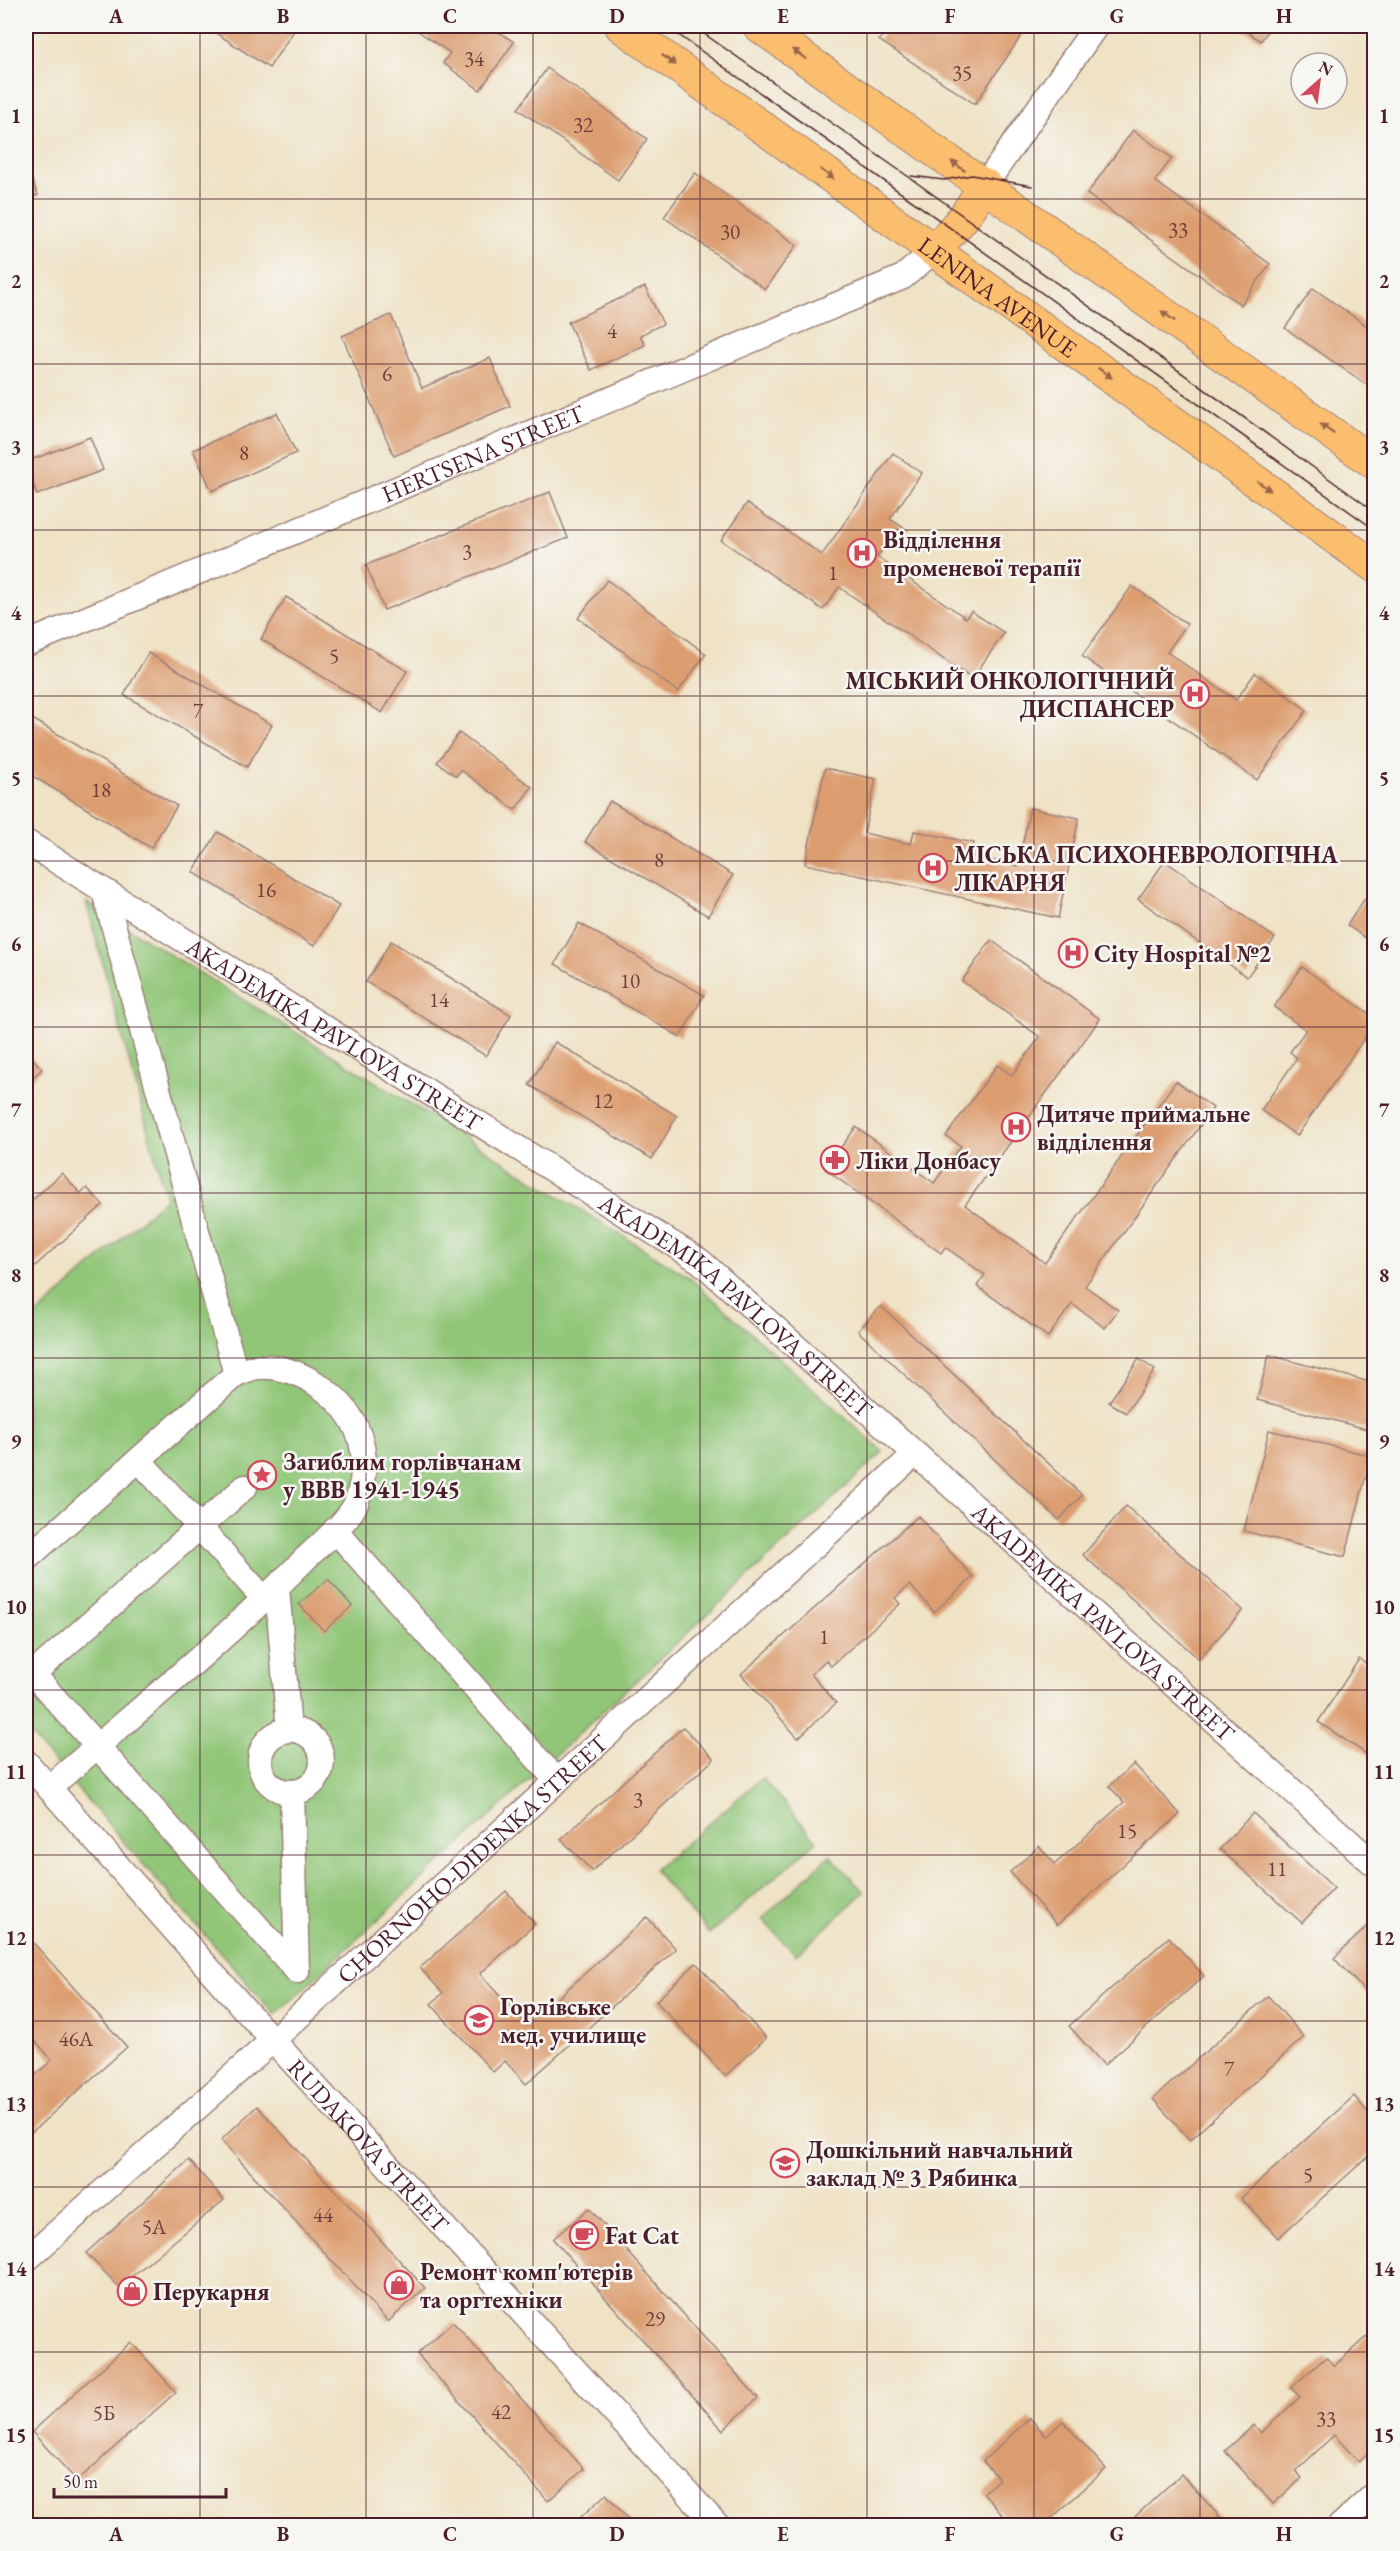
<svg xmlns="http://www.w3.org/2000/svg" width="1400" height="2551" font-family="'EB Garamond',serif">
<style>
.green{fill:#91c678;stroke:#6e7252;stroke-width:1.5}
.building{fill:#dc9d6f}
.lines{fill:none;stroke-linecap:round;stroke-linejoin:round}
.minor-casing{stroke:#9c8078;stroke-width:27}
.major-casing{stroke:#9c8078;stroke-width:34}
.minor{stroke:#fff;stroke-width:24}
.major{stroke:#fbbd6e;stroke-width:32}
.tram{stroke:#4a1f2b;stroke-width:1.5}
.oneway{fill:#9a6649}
.grid{fill:none;stroke:#4a1f2b;stroke-width:1.5;stroke-opacity:0.55}
.labels{text-anchor:middle;dominant-baseline:central;stroke-width:5;stroke-linejoin:round;paint-order:stroke}
.number-label{font-size:21px;fill:#6e3e3c}
.street-label{font-size:24px;fill:#4a1f2b;stroke:#f6f6f2}
.poi-label{font-size:24px;font-weight:bold;fill:#4a1f2b;stroke:#f6f6f2;text-anchor:start}
.neatline{fill:none;stroke:#4a1f2b;stroke-width:2}
.grid-label{font-size:20px;text-anchor:middle;font-weight:bold;fill:#4a1f2b}
</style>
<rect width="100%" height="100%" fill="#f6f6f2"/>
<filter id="ink" filterUnits="userSpaceOnUse"><feTurbulence type="fractalNoise" baseFrequency=".0167" numOctaves="2"/><feDisplacementMap in="SourceGraphic" scale="12" xChannelSelector="R" yChannelSelector="G"/><feConvolveMatrix kernelMatrix="1 2 1 2 8 2 1 2 1" color-interpolation-filters="sRGB"/></filter>
<filter id="wash" filterUnits="userSpaceOnUse"><feTurbulence type="fractalNoise" baseFrequency=".008" numOctaves="4" result="noise"/><feDisplacementMap in="SourceGraphic" scale="24" xChannelSelector="R" yChannelSelector="G"/><feGaussianBlur stdDeviation="1.35" result="paint"/><feColorMatrix in="noise" values="0 0 0 0 0 0 0 0 0 0 0 0 0 0 0 0 0 1.4 0 .05"/><feComposite in="paint" operator="in"/></filter>
<g filter="url(#wash)">
<rect width="100%" height="100%" fill="#efe2c5"/>
<g class="green">
<path d="M86 902 689 1277 883 1452 275 2015 26 1730V1315L31 1320 166 1198Z"/>
<path d="M762 1778 817 1841 709 1934 654 1870Z"/>
<path d="M830 1855 864 1892 796 1955 762 1919Z"/>
</g>
<g id="blocks">
<g class="building">
<path d="M212 26H297L269 68 210 29Z"/>
<path d="M411 26H490L514 42 480 90 443 63 450 53Z"/>
<path d="M889 26H960L968 31 972 26H1028L975 104 879 40Z"/>
<path d="M1238 26H1271L1261 41Z"/>
<path d="M547 68 647 139 618 180 518 109Z"/>
<path d="M1133 130 1172 158 1155 181 1270 264 1241 305 1087 194Z"/>
<path d="M26 164 38 195 26 200Z"/>
<path d="M695 173 797 245 765 289 664 217Z"/>
<path d="M645 287 663 324 640 335 645 345 591 370 568 322Z"/>
<path d="M1313 288 1374 331V390L1285 328Z"/>
<path d="M391 315 422 388 490 358 510 406 394 456 342 336Z"/>
<path d="M277 413 296 453 212 491 193 450Z"/>
<path d="M90 437 103 470 37 495 26 462Z"/>
<path d="M893 453 922 473 890 519 907 530 894 549 886 543 877 557 966 618 971 611 1004 633 972 679 839 587 823 610 721 540 747 503 822 555Z"/>
<path d="M550 492 568 538 384 610 366 565Z"/>
<path d="M607 580 706 654 678 692 578 618Z"/>
<path d="M1132 586 1187 624 1167 652 1236 700 1255 673 1307 710 1257 780 1082 656Z"/>
<path d="M286 597 407 671 382 713 261 639Z"/>
<path d="M148 653 272 725 247 767 124 695Z"/>
<path d="M26 715 177 806 151 848 26 772Z"/>
<path d="M459 733 532 787 515 810 461 770 456 776 437 762Z"/>
<path d="M825 768 876 779 864 833 911 844 914 831 974 843 971 856 1018 866 1030 808 1079 818 1058 918 805 864Z"/>
<path d="M610 801 733 875 708 916 585 842Z"/>
<path d="M218 832 339 906 314 946 193 872Z"/>
<path d="M1165 861 1275 938 1247 977 1138 899Z"/>
<path d="M1374 885V944L1347 925Z"/>
<path d="M579 923 704 995 680 1037 555 964Z"/>
<path d="M991 940 1100 1019 965 1205 1045 1263 1176 1081 1213 1108 1085 1286 1118 1310 1105 1328 1072 1304 1048 1337 977 1286 985 1275 945 1247 941 1253 825 1169 856 1127 934 1183 961 1146 946 1136 997 1065 1012 1075 1040 1037 962 981Z"/>
<path d="M391 941 511 1015 486 1056 366 982Z"/>
<path d="M1302 967 1374 1017V1024L1297 1136 1261 1110 1297 1058 1290 1052 1306 1030 1274 1007Z"/>
<path d="M555 1042 677 1116 652 1159 529 1085Z"/>
<path d="M26 1051 42 1069 26 1084Z"/>
<path d="M62 1173 80 1193 87 1188 103 1205 26 1274V1206Z"/>
<path d="M881 1306 1082 1495 1059 1520 858 1331Z"/>
<path d="M1269 1355 1374 1383V1431L1257 1400Z"/>
<path d="M1139 1359 1155 1370 1126 1413 1109 1402Z"/>
<path d="M1269 1430 1371 1456 1345 1557 1244 1531Z"/>
<path d="M1126 1506 1243 1610 1199 1659 1083 1555Z"/>
<path d="M918 1516 973 1577 934 1612 910 1585 895 1598 900 1604 831 1666 826 1660 811 1674 836 1703 798 1738 741 1674Z"/>
<path d="M328 1579 352 1606 324 1631 299 1604Z"/>
<path d="M1359 1659 1374 1669V1759L1318 1722Z"/>
<path d="M683 1727 714 1759 592 1871 561 1839Z"/>
<path d="M1134 1764 1180 1814 1057 1925 1010 1872 1039 1846 1055 1864 1124 1802 1109 1786Z"/>
<path d="M1253 1813 1334 1888 1302 1923 1220 1849Z"/>
<path d="M506 1891 535 1924 480 1974 527 2026 647 1917 676 1949 526 2084 505 2061 493 2072 431 2004 443 1993 420 1968Z"/>
<path d="M1373 1921 1374 1922V2001L1334 1958Z"/>
<path d="M1169 1937 1204 1976 1104 2065 1069 2026Z"/>
<path d="M29 1938 127 2047 26 2137V2084L52 2060 26 2030V1942Z"/>
<path d="M696 1963 766 2038 725 2076 656 2001Z"/>
<path d="M1268 1996 1304 2037 1190 2140 1153 2099Z"/>
<path d="M1354 2096 1374 2119V2151L1278 2238 1241 2198Z"/>
<path d="M257 2106 425 2288 388 2322 221 2140Z"/>
<path d="M189 2160 224 2200 119 2287 86 2253Z"/>
<path d="M589 2208 758 2398 723 2430 553 2239Z"/>
<path d="M453 2322 584 2469 548 2501 417 2354Z"/>
<path d="M1374 2330V2399L1369 2404 1374 2410V2448L1359 2462 1334 2435 1296 2471 1302 2478 1273 2504 1225 2451 1254 2425 1261 2433 1300 2397 1291 2388 1326 2357 1334 2366Z"/>
<path d="M131 2342 176 2392 77 2481 32 2432Z"/>
<path d="M1030 2418 1046 2436 1063 2421 1106 2469 1043 2526H1012L983 2493 999 2479 983 2461Z"/>
<path d="M1181 2474 1220 2517 1211 2526H1125Z"/>
<path d="M606 2494 634 2526H571Z"/>
</g>
</g>
</g>
<g filter="url(#ink)">
<use href="#blocks" fill-opacity="0" stroke="#9c8078" stroke-width="1.5"/>
<g class="lines">
<g class="minor-casing">
<g id="minor">
<path d="M985 185 1096 26"/>
<path id="s1" d="M26 644 903 277 934 251"/>
<path id="s2" d="M26 842 700 1261 1374 1864"/>
<path d="M104 891 236 1374"/>
<path d="M139 1460 265 1600"/>
<path d="M335 1530 557 1781"/>
<path d="M26 1559 236 1374C243 1372 251 1367 258 1367 278 1365 302 1374 318 1385 360 1413 374 1455 356 1503 350 1519 320 1545 307 1557 226 1639 136 1712 49 1788"/>
<path d="M277 1588 289 1730"/>
<path d="M26 1666 297 1971"/>
<path d="M33 1674 245 1487"/>
<circle cx="291" cy="1761" r="31"/>
<path id="s3" d="M26 1762 247 2012 718 2526"/>
<path d="M292 1792 297 1971"/>
<path id="s4" d="M26 2260 273 2040 915 1454"/>
<path d="M1340 2526 1374 2495"/>
</g>
</g>
<g class="major-casing">
<g id="major">
<path id="s5" d="M621 26 1374 566"/>
<path d="M759 26 1374 463"/>
<path d="M934 251 964 217 985 185"/>
</g>
</g>
<use href="#minor" class="minor"/>
<use href="#major" class="major"/>
<g class="tram">
<path d="M666 26 1374 529"/>
<path d="M693 26 906 175 1374 511"/>
<path d="M911 176 944 180 972 175 1032 186"/>
<path d="M1362 2526 1374 2514"/>
</g>
</g>
<defs><path id="oneway-solid" d="M-6-.8H1V-3.2L6.5 0L1 3.2V.8H-6Z" transform="scale(1.5)"/></defs>
<g class="oneway">
<use href="#oneway-solid" transform="translate(799 54) rotate(-145)"/>
<use href="#oneway-solid" transform="translate(669 60) rotate(36)"/>
<use href="#oneway-solid" transform="translate(958 166) rotate(-145)"/>
<use href="#oneway-solid" transform="translate(827 174) rotate(36)"/>
<use href="#oneway-solid" transform="translate(1168 316) rotate(-144)"/>
<use href="#oneway-solid" transform="translate(1105 373) rotate(36)"/>
<use href="#oneway-solid" transform="translate(1327 429) rotate(-144)"/>
<use href="#oneway-solid" transform="translate(1264 486) rotate(36)"/>
</g>
</g>
<path class="grid" d="M200 26V2526M366 26V2526M533 26V2526M700 26V2526M867 26V2526M1034 26V2526M1200 26V2526M26 199H1374M26 364H1374M26 530H1374M26 696H1374M26 861H1374M26 1027H1374M26 1193H1374M26 1358H1374M26 1524H1374M26 1690H1374M26 1855H1374M26 2021H1374M26 2187H1374M26 2352H1374"/>
<defs>
<g id="hospital-ring" transform="scale(1.5)"><circle r="9.5" fill="#f6f6f2" stroke="#d1495b" stroke-width="1.5"/><path d="M-5-5h3v3.5h4V-5h3V5h-3V1.5h-4V5h-3Z" fill="#d1495b"/></g>
<g id="pharmacy-ring" transform="scale(1.5)"><circle r="9.5" fill="#f6f6f2" stroke="#d1495b" stroke-width="1.5"/><path d="M-2-6h4v4h4v4h-4v4h-4v-4h-4v-4h4Z" fill="#d1495b"/></g>
<g id="sight-ring" transform="scale(1.5)"><circle r="9.5" fill="#f6f6f2" stroke="#d1495b" stroke-width="1.5"/><path d="M0-6L1.8-2.2L6-1.7L2.9 1.2L3.7 5.4L0 3.3L-3.7 5.4L-2.9 1.2L-6-1.7L-1.8-2.2Z" fill="#d1495b"/></g>
<g id="university-ring" transform="scale(1.5)"><circle r="9.5" fill="#f6f6f2" stroke="#d1495b" stroke-width="1.5"/><path d="M0-5L7-2L0 1L-7-2ZM-4 1L0 2.5L4 1V4Q0 6-4 4Z" fill="#d1495b"/></g>
<g id="school-ring" transform="scale(1.5)"><circle r="9.5" fill="#f6f6f2" stroke="#d1495b" stroke-width="1.5"/><path d="M0-5L7-2L0 1L-7-2ZM-4 1L0 2.5L4 1V4Q0 6-4 4Z" fill="#d1495b"/></g>
<g id="cafe-ring" transform="scale(1.5)"><circle r="9.5" fill="#f6f6f2" stroke="#d1495b" stroke-width="1.5"/><path d="M-5.5-4.5H6V0H3Q3 3.5 0 3.5H-2.5Q-5.5 3.5-5.5 0ZM3-3.2v2h1.7v-2ZM-6 4.5H4V6H-6Z" fill="#d1495b"/></g>
<g id="shop-ring" transform="scale(1.5)"><circle r="9.5" fill="#f6f6f2" stroke="#d1495b" stroke-width="1.5"/><path d="M-5-2.5h2.3a2.7 3.5 0 0 1 5.4 0H5L5.5 6h-11ZM-1.5-2.5h3a1.5 2.3 0 0 0-3 0Z" fill="#d1495b"/></g>
</defs>
<g fill-rule="evenodd">
<use href="#hospital-ring" x="862" y="553"/>
<use href="#hospital-ring" x="1195" y="694"/>
<use href="#hospital-ring" x="933" y="868"/>
<use href="#hospital-ring" x="1073" y="953"/>
<use href="#hospital-ring" x="1016" y="1127"/>
<use href="#pharmacy-ring" x="835" y="1160"/>
<use href="#sight-ring" x="262" y="1475"/>
<use href="#university-ring" x="479" y="2020"/>
<use href="#school-ring" x="785" y="2163"/>
<use href="#cafe-ring" x="584" y="2235"/>
<use href="#shop-ring" x="399" y="2285"/>
<use href="#shop-ring" x="132" y="2291"/>
</g>
<g class="labels">
<g class="number-label">
<text x="474" y="58">34</text>
<text x="962" y="72">35</text>
<text x="583" y="124">32</text>
<text x="1178" y="229">33</text>
<text x="730" y="231">30</text>
<text x="612" y="330">4</text>
<text x="387" y="373">6</text>
<text x="244" y="452">8</text>
<text x="467" y="551">3</text>
<text x="833" y="572">1</text>
<text x="334" y="655">5</text>
<text x="198" y="710">7</text>
<text x="101" y="789">18</text>
<text x="659" y="859">8</text>
<text x="266" y="889">16</text>
<text x="630" y="980">10</text>
<text x="439" y="999">14</text>
<text x="603" y="1100">12</text>
<text x="824" y="1636">1</text>
<text x="638" y="1799">3</text>
<text x="1127" y="1830">15</text>
<text x="1277" y="1868">11</text>
<text x="76" y="2038">46А</text>
<text x="1229" y="2068">7</text>
<text x="1308" y="2174">5</text>
<text x="323" y="2214">44</text>
<text x="154" y="2226">5А</text>
<text x="655" y="2318">29</text>
<text x="501" y="2411">42</text>
<text x="104" y="2412">5Б</text>
<text x="1326" y="2418">33</text>
</g>
<g class="street-label">
<text stroke="none"><textPath href="#s5" startOffset="464">LENINA AVENUE</textPath></text>
<text stroke="none"><textPath href="#s1" startOffset="495">HERTSENA STREET</textPath></text>
<text stroke="none"><textPath href="#s2" startOffset="363">AKADEMIKA PAVLOVA STREET</textPath></text>
<text stroke="none"><textPath href="#s2" startOffset="849">AKADEMIKA PAVLOVA STREET</textPath></text>
<text stroke="none"><textPath href="#s2" startOffset="1335">AKADEMIKA PAVLOVA STREET</textPath></text>
<text stroke="none"><textPath href="#s4" startOffset="600">CHORNOHO-DIDENKA STREET</textPath></text>
<text stroke="none"><textPath href="#s3" startOffset="514">RUDAKOVA STREET</textPath></text>
</g>
<g class="poi-label">
<text x="883" y="539">Відділення<tspan x="883" dy="28">променевої терапії</tspan></text>
<text x="1174" y="680" text-anchor="end">МІСЬКИЙ ОНКОЛОГІЧНИЙ<tspan x="1174" dy="28">ДИСПАНСЕР</tspan></text>
<text x="954" y="854">МІСЬКА ПСИХОНЕВРОЛОГІЧНА<tspan x="954" dy="28">ЛІКАРНЯ</tspan></text>
<text x="1094" y="953">City Hospital №2</text>
<text x="1037" y="1113">Дитяче приймальне<tspan x="1037" dy="28">відділення</tspan></text>
<text x="856" y="1160">Ліки Донбасу</text>
<text x="283" y="1461">Загиблим горлівчанам<tspan x="283" dy="28">у ВВВ 1941-1945</tspan></text>
<text x="500" y="2006">Горлівське<tspan x="500" dy="28">мед. училище</tspan></text>
<text x="806" y="2149">Дошкільний навчальний<tspan x="806" dy="28">заклад № 3 Рябинка</tspan></text>
<text x="605" y="2235">Fat Cat</text>
<text x="420" y="2271">Ремонт комп'ютерів<tspan x="420" dy="28">та оргтехніки</tspan></text>
<text x="153" y="2291">Перукарня</text>
</g>
</g>
<rect width="1400" height="2551" fill="none" stroke="#f6f6f2" stroke-width="66"/>
<g transform="translate(1319 81) rotate(28)"><circle r="28" fill="#f6f6f2" stroke="#b1a0a2" stroke-width="1.5"/>
<path d="M0-4.5L10 22L0 15L-10 22Z" fill="#d1495b"/>
<text y="-9" font-size="16" font-weight="bold" text-anchor="middle" fill="#4a1f2b">N</text>
</g>
<path d="M54 2488v9h172v-9" fill="none" stroke="#4a1f2b" stroke-width="3"/>
<text x="63" y="2488" font-size="18" fill="#4a1f2b" stroke="#f6f6f2" stroke-width="4.5" paint-order="stroke">50 m</text>
<rect x="33" y="33" width="1334" height="2485" class="neatline"/>
<g class="grid-label">
<text x="116" y="23">A</text>
<text x="283" y="23">B</text>
<text x="450" y="23">C</text>
<text x="617" y="23">D</text>
<text x="783" y="23">E</text>
<text x="950" y="23">F</text>
<text x="1117" y="23">G</text>
<text x="1284" y="23">H</text>
<text x="16" y="123">1</text>
<text x="1384" y="123">1</text>
<text x="16" y="288">2</text>
<text x="1384" y="288">2</text>
<text x="16" y="454">3</text>
<text x="1384" y="454">3</text>
<text x="16" y="620">4</text>
<text x="1384" y="620">4</text>
<text x="16" y="785">5</text>
<text x="1384" y="785">5</text>
<text x="16" y="951">6</text>
<text x="1384" y="951">6</text>
<text x="16" y="1117">7</text>
<text x="1384" y="1117">7</text>
<text x="16" y="1282">8</text>
<text x="1384" y="1282">8</text>
<text x="16" y="1448">9</text>
<text x="1384" y="1448">9</text>
<text x="16" y="1614">10</text>
<text x="1384" y="1614">10</text>
<text x="16" y="1779">11</text>
<text x="1384" y="1779">11</text>
<text x="16" y="1945">12</text>
<text x="1384" y="1945">12</text>
<text x="16" y="2111">13</text>
<text x="1384" y="2111">13</text>
<text x="16" y="2276">14</text>
<text x="1384" y="2276">14</text>
<text x="16" y="2442">15</text>
<text x="1384" y="2442">15</text>
<text x="116" y="2541">A</text>
<text x="283" y="2541">B</text>
<text x="450" y="2541">C</text>
<text x="617" y="2541">D</text>
<text x="783" y="2541">E</text>
<text x="950" y="2541">F</text>
<text x="1117" y="2541">G</text>
<text x="1284" y="2541">H</text>
</g>
</svg>
